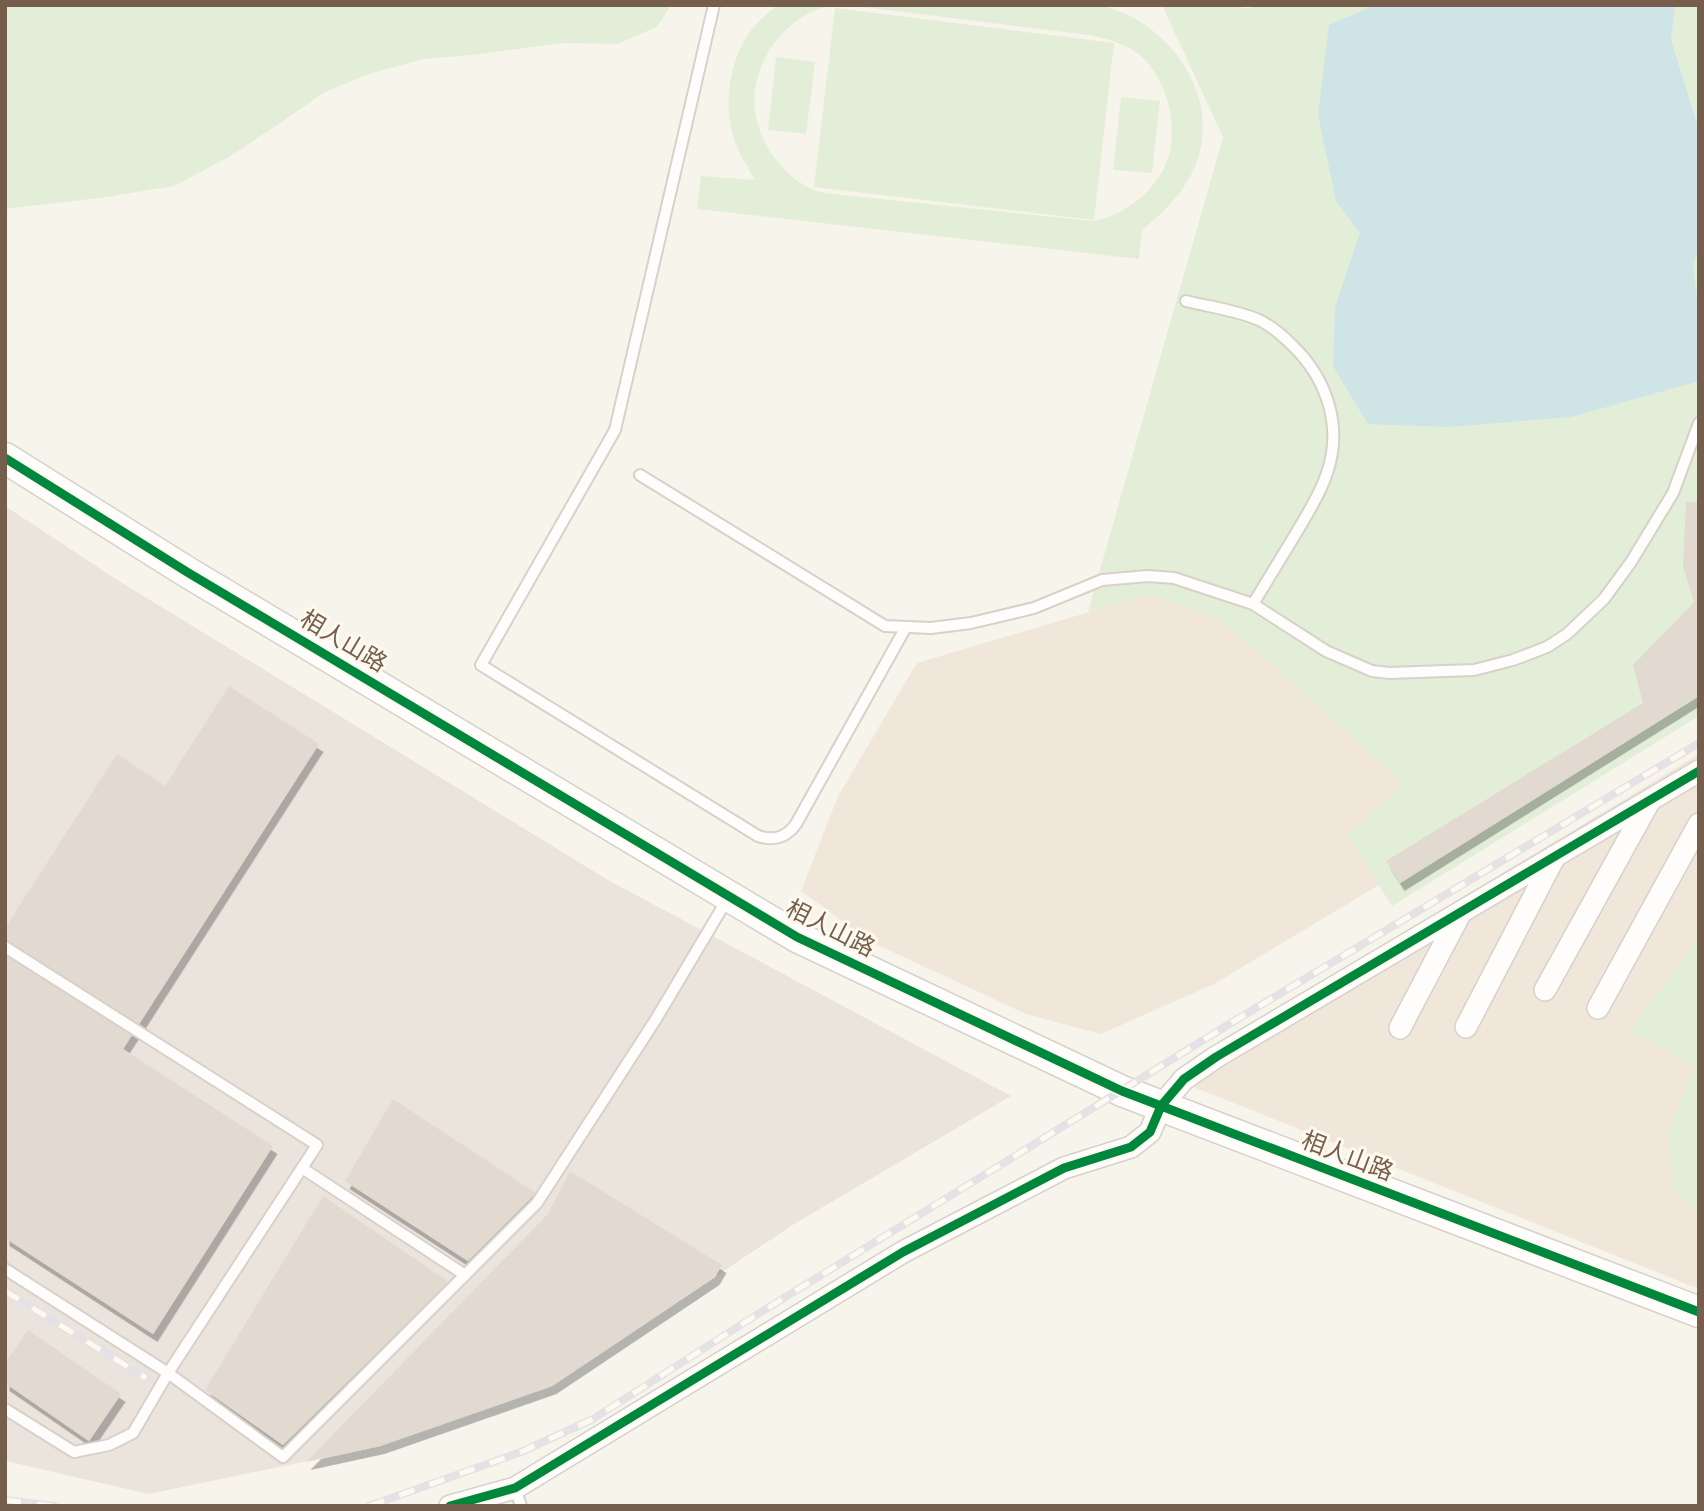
<svg xmlns="http://www.w3.org/2000/svg" width="1704" height="1511" font-family="'Alegreya Sans','Noto Sans SC',sans-serif">
<style>
.residential{fill:#f0e7da}
.industrial{fill:#ebe4dd}
.green{fill:#e3eed8}
.water{fill:#cee4e7}
.building{fill:#e2dad1;filter:url(#shadow)}
.lines{fill:none;stroke-linecap:round;stroke-linejoin:round}
.lane-casing{stroke:#d7d1ca;stroke-width:14}
.street-casing{stroke:#d7d1ca;stroke-width:24}
.secondary-casing{stroke:#d7d1ca;stroke-width:33}
.lane{stroke:#fefdfc;stroke-width:10}
.street{stroke:#fefdfc;stroke-width:21}
.secondary{stroke:#fefdfc;stroke-width:30}
.rail-casing{stroke:#e5e2e5;stroke-width:8}
.rail{stroke:#fef9ef;stroke-width:5;stroke-dasharray:16;stroke-linecap:butt}
.cycleway-casing{stroke:#fef9ef;stroke-width:13}
.cycleway{stroke:#00873e;stroke-width:9}
.labels{text-anchor:middle;dominant-baseline:central;stroke-width:6;stroke-linejoin:round;paint-order:stroke}
.street-label{font-size:24px;fill:#765e4d;stroke:#fef9ef}
</style>
<defs>
<filter id="shadow"><feDropShadow dx="4.5" dy="8" stdDeviation="0" flood-color="#0004"/></filter>
</defs>
<rect width="100%" height="100%" fill="#f7f4ec"/>
<g class="residential">
<path d="M1150 594 1220 620 1275 667 1405 785 1347 835 1379 885 1214 984 1101 1034 1026 1014 869 941 801 891 838 796 917 663Z"/>
<path d="M1699 754V938L1630 1030 1695 1067 1668 1133 1673 1190 1699 1213V1289L1191 1086 1171 1074Z"/>
</g>
<path class="industrial" d="M5 506 119 581 608 880 1011 1096 791 1226 552 1386 380 1446 149 1494 5 1461Z"/>
<g class="green">
<path d="M5 5H671L657 27 617 44 563 43 472 55 424 59 369 74 323 93 279 124 229 157 174 186 107 197 5 209Z"/>
<path d="M777 5H836C784 12 744 70 757 121 761 138 771 155 783 168 795 180 807 189 824 193L1093 221C1125 216 1158 189 1168 158 1174 138 1172 119 1167 99 1162 85 1154 68 1143 58 1129 44 1107 39 1089 35L847 5H1099C1168 20 1223 95 1196 164 1185 192 1164 212 1142 230L1139 259 697 209 701 176 755 180C747 166 738 152 733 136 723 102 730 56 753 28 760 19 769 12 777 5Z"/>
<path d="M1162 5H1233L1248 9 1255 5H1699V716L1392 906 1347 835 1404 785 1275 667 1220 620 1150 594 1088 612 1223 137Z"/>
<path d="M835 8 1114 43 1094 220 814 187Z"/>
<path d="M776 57 815 62 806 134 768 130Z"/>
<path d="M1121 97 1160 101 1152 173 1113 170Z"/>
<path d="M1699 938V1213L1673 1190 1668 1133 1695 1067 1630 1030Z"/>
</g>
<path class="water" d="M1371 5H1675L1671 40 1699 130V245L1693 267 1699 311V381L1571 417 1448 427 1368 424 1333 366 1335 307 1360 233 1336 201 1318 115 1329 25 1371 7Z"/>
<g class="building">
<path d="M1686 502H1699V696L1400 883 1386 861 1643 703 1633 665 1694 602 1683 566Z"/>
<path d="M229 686 319 744 123 1049 273 1146 153 1334 5 1238V928L117 754 165 786Z"/>
<path d="M393 1099 536 1193 468 1261 345 1181Z"/>
<path d="M570 1171 722 1265 715 1277 552 1386 380 1446 306 1462 548 1214Z"/>
<path d="M323 1196 449 1282 283 1445 205 1390Z"/>
<path d="M28 1330 121 1394 89 1441 5 1383V1363Z"/>
</g>
<g class="lines">
<g class="lane-casing">
<g id="lane">
<path d="M714 5 615 430 481 665 758 836C774 841 786 838 796 824L906 627"/>
<path d="M1186 301C1210 307 1236 310 1259 320 1272 326 1283 336 1293 346 1327 379 1343 427 1327 473 1320 495 1306 516 1295 535 1281 558 1267 581 1253 604"/>
<path d="M640 475 885 626 931 628 971 623 1034 608 1102 580 1148 576 1174 578 1253 604 1326 651 1372 671 1389 673 1474 670 1513 660 1547 647 1567 634 1604 599 1631 562 1673 493 1699 423"/>
<path d="M5 947 317 1145 168 1373 133 1433 109 1445 74 1452 5 1409"/>
<path d="M302 1168 465 1275"/>
<path d="M5 1269 168 1373 283 1457 537 1203 656 1019 728 898"/>
<path d="M515 1488 521 1506"/>
</g>
</g>
<g class="street-casing">
<g id="street">
<path d="M1545 990 1649 802"/>
<path d="M1598 1008 1699 824"/>
<path d="M1466 1027 1555 856"/>
<path d="M1400 1028 1461 912"/>
<path d="M450 1506 515 1488 903 1252 1064 1168 1131 1147 1150 1132 1161 1106 1184 1079 1216 1057 1699 771"/>
</g>
</g>
<g class="secondary-casing">
<path id="secondary" d="M5 458 187 572 797 937 1122 1091 1699 1312"/>
</g>
<use href="#lane" class="lane"/>
<use href="#street" class="street"/>
<use href="#secondary" class="secondary"/>
<g class="rail-casing">
<g id="rail">
<path d="M5 1291 146 1378"/>
<path d="M5 1500 54 1506"/>
<path d="M369 1506 521 1452 593 1419 758 1314 1236 1020 1699 743"/>
</g>
</g>
<use href="#rail" class="rail"/>
<g class="cycleway-casing">
<g id="cycleway">
<path d="M5 458 187 572 797 937 1122 1091 1699 1312"/>
<path d="M450 1506 515 1488 903 1252 1064 1168 1131 1147 1150 1132 1161 1106 1184 1079 1216 1057 1699 771"/>
</g>
</g>
<use href="#cycleway" class="cycleway"/>
</g>
<g class="labels">
<g class="street-label">
<text transform="translate(343 642) rotate(31)">相人山路</text>
<text transform="translate(830 929) rotate(27)">相人山路</text>
<text transform="translate(1347 1157) rotate(21)">相人山路</text>
</g>
</g>
<rect width="1704" height="1511" fill="none" stroke="#765e4d" stroke-width="14"/>
</svg>
